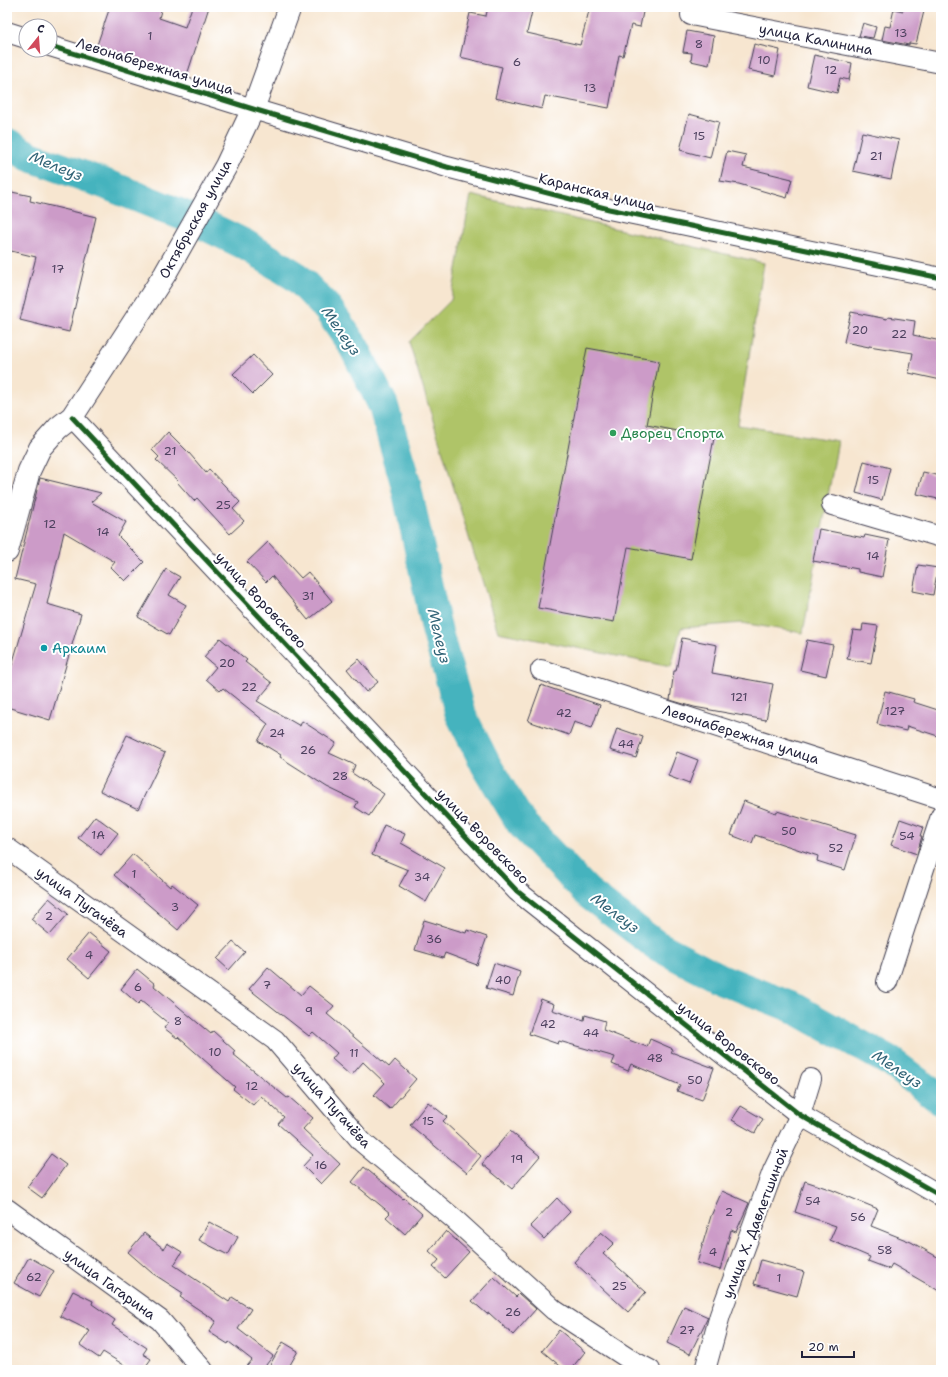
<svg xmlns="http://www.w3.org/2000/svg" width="948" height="1377" font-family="'Shantell Sans',sans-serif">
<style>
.green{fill:#afc468;stroke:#687352}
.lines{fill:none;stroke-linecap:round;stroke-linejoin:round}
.river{stroke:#44b3be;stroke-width:31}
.building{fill:#cc9bc8}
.minor-casing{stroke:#423f51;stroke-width:22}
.tertiary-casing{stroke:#423f51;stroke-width:24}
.minor{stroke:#fff;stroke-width:20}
.tertiary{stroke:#fff;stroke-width:22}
.cycleway-casing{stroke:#fff;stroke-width:8}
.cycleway{stroke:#1b5e20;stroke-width:5}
.leisure-dot{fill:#2e9e5b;stroke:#fff;stroke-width:1.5}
.culture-dot{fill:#0f9aa8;stroke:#fff;stroke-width:1.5}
.labels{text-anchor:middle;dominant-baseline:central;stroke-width:4;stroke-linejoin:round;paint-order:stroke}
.number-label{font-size:12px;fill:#4c405e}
.street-label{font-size:14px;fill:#22223b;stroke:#fff}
.leisure-label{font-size:14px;fill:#27864d;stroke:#fff;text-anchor:start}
.culture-label{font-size:14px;fill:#0d838f;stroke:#fff;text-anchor:start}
.water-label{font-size:15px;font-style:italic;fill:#316376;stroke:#fff}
</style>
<rect width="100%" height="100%" fill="#fff"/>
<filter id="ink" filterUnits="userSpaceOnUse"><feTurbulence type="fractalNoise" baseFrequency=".025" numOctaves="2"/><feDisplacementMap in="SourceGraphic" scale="8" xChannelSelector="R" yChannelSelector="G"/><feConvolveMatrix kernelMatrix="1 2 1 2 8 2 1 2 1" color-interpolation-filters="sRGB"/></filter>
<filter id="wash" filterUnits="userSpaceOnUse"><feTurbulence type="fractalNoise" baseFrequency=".012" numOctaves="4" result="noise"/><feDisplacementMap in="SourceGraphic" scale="16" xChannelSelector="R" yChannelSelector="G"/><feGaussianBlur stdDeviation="0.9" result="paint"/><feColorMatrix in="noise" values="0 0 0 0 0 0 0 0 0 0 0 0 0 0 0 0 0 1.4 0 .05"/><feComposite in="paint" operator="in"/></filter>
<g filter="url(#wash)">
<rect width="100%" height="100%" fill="#f7e6d0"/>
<path class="green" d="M471 195 764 263 738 425 838 441 803 633 742 623 681 628 671 667 498 632 409 342 451 300Z"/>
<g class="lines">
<path class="river" d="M7 143 29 156 108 185 190 218 244 244 297 277 328 309 354 347 383 405 405 481 437 631 460 713 486 765 521 823 590 895 656 945 721 979 792 1007 891 1062 941 1100"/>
</g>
<g id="blocks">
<g class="building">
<path d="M110 7H162L159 18 185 27 192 7H209L187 75 97 45Z"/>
<path d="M488 7H533L527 33 580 45 590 7H644L640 27 631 25 623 56 619 55 609 108 545 96 542 109 495 98 502 67 460 57 470 13 486 16Z"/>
<path d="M904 7H925L916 44 909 43V45L882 40 885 26 890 27 894 9 903 11Z"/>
<path d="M863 23 876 27 873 38 859 36Z"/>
<path d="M687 31 714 36 709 65 691 61 692 53 683 52Z"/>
<path d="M754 44 780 50 775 76 748 70Z"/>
<path d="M814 55 852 63 849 80 840 78 837 93 807 86Z"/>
<path d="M689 114 719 122 710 158 680 150Z"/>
<path d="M862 132 899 140 891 179 853 171Z"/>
<path d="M727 151 746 155 743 167 792 179 787 198 739 184 720 181Z"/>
<path d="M7 191 31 196 30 201 96 217 69 332 20 320 36 257 7 250Z"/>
<path d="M851 312 887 319 888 317 915 321 913 335 941 341V380L909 373 913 353 869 346V347L844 342Z"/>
<path d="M587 348 659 361 647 425 714 438 691 559 628 547 614 622 538 608Z"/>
<path d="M253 355 272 375 253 394 233 374Z"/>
<path d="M168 432 189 453 206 473 209 469 240 502 233 509 244 521 230 534 197 498 194 501 177 482 178 481 156 460 159 457 152 450Z"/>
<path d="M864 461 890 468 882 500 856 493Z"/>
<path d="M923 472 941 476V488L938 499 917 494Z"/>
<path d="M40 478 101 493 91 502 126 522 118 536 144 562 125 581 111 567 115 562 64 532 47 604 81 614 50 720 7 707V682L36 584 15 579Z"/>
<path d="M819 529 864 538 865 535 889 540 882 577 858 572V569L813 561Z"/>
<path d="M268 542 301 578 308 572 332 601 308 620 272 576 266 582 247 562Z"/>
<path d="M918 565 938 568 933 595 913 591Z"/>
<path d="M166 569 180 577 169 595 186 605 169 635 138 617Z"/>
<path d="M863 624 878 626 871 663 847 659 853 630 862 631Z"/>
<path d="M220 638 247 660 245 662 272 683 257 701 300 726 302 721 336 743 329 753 355 765 352 773 384 794 369 816 355 807 358 802 327 787 280 757 281 755 258 741 268 724 223 688 220 691 206 679 216 667 204 657Z"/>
<path d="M682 638 717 645 712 673 773 684 766 720 694 707 670 700 674 671H676Z"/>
<path d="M807 640 833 645 826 676 800 670Z"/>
<path d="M359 659 378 682 366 692 347 669Z"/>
<path d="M541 685 600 705 592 728 574 722 569 735 528 721Z"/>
<path d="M885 691 914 699 913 702 941 711V737L907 726 906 731 877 724Z"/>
<path d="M617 728 643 737 636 758 610 750Z"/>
<path d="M127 735 165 753 138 809 100 791Z"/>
<path d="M677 752 698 760 689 784 668 776Z"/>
<path d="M744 801 776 813 777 811 856 835 845 870 817 861 818 856 755 835 752 843 731 835Z"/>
<path d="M95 816 118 833 101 855 78 838Z"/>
<path d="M900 819 923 827 920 836H922L917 854 891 845Z"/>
<path d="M384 825 405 834 401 843 445 868 426 902 399 886 408 870 372 855Z"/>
<path d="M133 854 170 887 172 884 198 905 178 930 114 875Z"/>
<path d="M49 898 68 914 50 935 31 919Z"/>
<path d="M424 920 466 933 467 930 487 937 477 965 445 953 443 958 415 950Z"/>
<path d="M89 933 111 951 89 978 67 959Z"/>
<path d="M233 942 245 952 229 970 217 959Z"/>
<path d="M494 963 520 972 513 996 486 988Z"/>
<path d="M268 967 301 995 309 986 334 1006 327 1014 389 1067 395 1060 416 1079 390 1109 374 1095 385 1083 363 1062 351 1076 332 1059 337 1053 313 1032 309 1036 249 989Z"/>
<path d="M137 969 155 984 154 986 211 1034 213 1031 235 1051 233 1054 287 1098 289 1097 313 1118 303 1129 340 1164 321 1184 303 1166 313 1155 278 1124 284 1117 261 1096 253 1105 233 1089 235 1087 178 1037 177 1038 164 1028 168 1023 141 1001 138 1004 121 989Z"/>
<path d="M541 999 554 1004 552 1010 584 1020 585 1015 605 1021 603 1030 647 1047 650 1039 673 1049 671 1052 714 1068 702 1100 677 1091 680 1085 631 1064 628 1071 612 1064 615 1057 559 1041 558 1044 529 1034Z"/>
<path d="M428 1102 447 1117 443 1121 481 1156 467 1173 410 1125Z"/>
<path d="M741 1106 763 1119 755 1133 732 1120Z"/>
<path d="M510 1131 540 1156 512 1189 482 1164Z"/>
<path d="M51 1154 66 1165 42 1198 27 1187Z"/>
<path d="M364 1167 403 1199 404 1198 422 1214 405 1234 386 1217 390 1213 352 1182Z"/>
<path d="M805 1181 832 1190 878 1209 871 1226 911 1242 941 1259V1292L892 1264 889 1269 868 1261 870 1257 830 1240 836 1226 795 1212Z"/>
<path d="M722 1191 749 1203 736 1232 731 1230 720 1270 697 1263 711 1216Z"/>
<path d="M557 1198 570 1212 544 1239 530 1226Z"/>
<path d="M209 1222 238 1237 228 1255 199 1240Z"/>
<path d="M446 1231 469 1252 445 1278 433 1267 439 1260 429 1251Z"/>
<path d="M601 1232 614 1243 603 1254 646 1292 628 1312 574 1262Z"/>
<path d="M144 1233 164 1249 167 1243 182 1252 174 1265 229 1302 232 1297 251 1309 238 1329 273 1356 262 1370H244L252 1360 229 1342 228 1344 209 1332 216 1321 180 1297 183 1293 152 1273 128 1252Z"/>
<path d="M29 1257 54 1271 39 1297 14 1283Z"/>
<path d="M761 1260 804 1272 797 1296 754 1284Z"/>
<path d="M494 1277 516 1297 519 1294 536 1309 513 1335 489 1313 487 1314 472 1301Z"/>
<path d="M73 1291 93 1301 92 1304 115 1320 112 1325 147 1348 143 1354 151 1359 143 1370H132L103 1352 99 1358 80 1345 90 1331 60 1316Z"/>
<path d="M684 1306 708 1317 690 1354 667 1343Z"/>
<path d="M559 1330 585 1352 570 1370H565L542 1351Z"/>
<path d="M283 1342 298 1351 287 1370H267Z"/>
</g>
</g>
</g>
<g filter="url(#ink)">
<use href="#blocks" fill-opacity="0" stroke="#423f51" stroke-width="1"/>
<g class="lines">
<g class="minor-casing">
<g id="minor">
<path d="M691 15 941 63"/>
<path d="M7 32 26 38"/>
<path d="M50 46 253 109 447 167 609 209 941 278"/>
<path d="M72 417 517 891 800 1115 941 1196"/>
<path d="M832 505 941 537"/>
<path d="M541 670 941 799"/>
<path d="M7 848 275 1040 362 1142 454 1219 554 1310 629 1359 650 1370"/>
<path d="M887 982 941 816"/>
<path d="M7 1209 160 1320 203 1370"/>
<path d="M705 1370 720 1315 773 1171 800 1115 811 1079"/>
</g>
</g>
<g class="tertiary-casing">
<path id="tertiary" d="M7 551 29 471 40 448 58 428 72 417 165 274 226 166 253 109 290 7"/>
</g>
<use href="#minor" class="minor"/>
<use href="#tertiary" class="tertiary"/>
<g class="cycleway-casing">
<g id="cycleway">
<path d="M50 46 253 109 447 167 609 209 941 278"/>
<path d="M72 417 517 891 800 1115 941 1196"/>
</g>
</g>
<use href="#cycleway" class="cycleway"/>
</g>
</g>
<circle class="leisure-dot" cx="613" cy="433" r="4"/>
<circle class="culture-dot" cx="44" cy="648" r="4"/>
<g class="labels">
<g class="number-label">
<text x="901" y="33">13</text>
<text x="150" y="36">1</text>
<text x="699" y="44">8</text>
<text x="764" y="60">10</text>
<text x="517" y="62">6</text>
<text x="831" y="70">12</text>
<text x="590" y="88">13</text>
<text x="699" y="136">15</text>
<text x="876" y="156">21</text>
<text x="58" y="269">17</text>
<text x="860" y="330">20</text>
<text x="899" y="334">22</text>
<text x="170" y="451">21</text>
<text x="873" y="480">15</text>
<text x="223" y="505">25</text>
<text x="50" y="524">12</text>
<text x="103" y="532">14</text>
<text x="873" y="556">14</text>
<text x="308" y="596">31</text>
<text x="227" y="663">20</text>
<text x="249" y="687">22</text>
<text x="739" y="697">121</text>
<text x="895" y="711">127</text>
<text x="564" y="713">42</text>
<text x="277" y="733">24</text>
<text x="626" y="744">44</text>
<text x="308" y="750">26</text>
<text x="340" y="776">28</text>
<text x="789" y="831">50</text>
<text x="98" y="835">1А</text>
<text x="907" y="836">54</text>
<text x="836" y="848">52</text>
<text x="134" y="874">1</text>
<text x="422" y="877">34</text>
<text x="175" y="907">3</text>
<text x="49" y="916">2</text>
<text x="434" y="939">36</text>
<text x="89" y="955">4</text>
<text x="503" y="980">40</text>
<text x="267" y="985">7</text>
<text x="138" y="987">6</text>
<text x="309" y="1011">9</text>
<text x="178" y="1021">8</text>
<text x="548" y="1024">42</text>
<text x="591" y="1033">44</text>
<text x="215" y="1052">10</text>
<text x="354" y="1053">11</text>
<text x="655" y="1058">48</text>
<text x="695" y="1080">50</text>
<text x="252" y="1086">12</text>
<text x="428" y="1121">15</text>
<text x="517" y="1159">19</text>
<text x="321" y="1165">16</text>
<text x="813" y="1201">54</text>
<text x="729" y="1212">2</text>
<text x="858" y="1217">56</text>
<text x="885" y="1250">58</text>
<text x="713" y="1252">4</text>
<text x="34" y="1277">62</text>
<text x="779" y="1278">1</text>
<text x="619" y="1286">25</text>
<text x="513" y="1312">26</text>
<text x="687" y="1330">27</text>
</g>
<g class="street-label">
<text transform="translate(816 39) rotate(11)">улица Калинина</text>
<text transform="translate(155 66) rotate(17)">Левонабережная улица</text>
<text transform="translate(597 192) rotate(14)">Каранская улица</text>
<text transform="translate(195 219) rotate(-61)">Октябрьская улица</text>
<text transform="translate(261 600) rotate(47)">улица Воровсково</text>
<text transform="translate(741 734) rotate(18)">Левонабережная улица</text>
<text transform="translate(483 836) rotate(46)">улица Воровсково</text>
<text transform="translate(82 902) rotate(36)">улица Пугачёва</text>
<text transform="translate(729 1043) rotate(38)">улица Воровсково</text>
<text transform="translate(332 1105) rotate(48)">улица Пугачёва</text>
<text transform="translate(755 1223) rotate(-69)">улица Х. Давлетшиной</text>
<text transform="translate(110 1284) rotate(36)">улица Гагарина</text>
</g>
<g class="leisure-label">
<text x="621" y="433">Дворец Спорта</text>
</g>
<g class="culture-label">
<text x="52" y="648">Аркаим</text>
</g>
<g class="water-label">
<text transform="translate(56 166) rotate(22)">Мелеуз</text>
<text transform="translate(341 331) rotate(55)">Мелеуз</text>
<text transform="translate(439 636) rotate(76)">Мелеуз</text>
<text transform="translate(615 913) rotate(37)">Мелеуз</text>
<text transform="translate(897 1069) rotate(34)">Мелеуз</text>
</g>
</g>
<rect width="948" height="1377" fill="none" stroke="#fff" stroke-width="24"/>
<g transform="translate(38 38) rotate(17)"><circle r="19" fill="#ffffff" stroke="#a7a7b1"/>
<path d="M0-3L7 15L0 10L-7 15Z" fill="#d1495b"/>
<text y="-6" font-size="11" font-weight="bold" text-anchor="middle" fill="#22223b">С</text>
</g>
<path d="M802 1351v6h52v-6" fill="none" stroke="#22223b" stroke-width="2"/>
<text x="808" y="1351" font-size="12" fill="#22223b" stroke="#ffffff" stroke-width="3" paint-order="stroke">20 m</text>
</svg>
